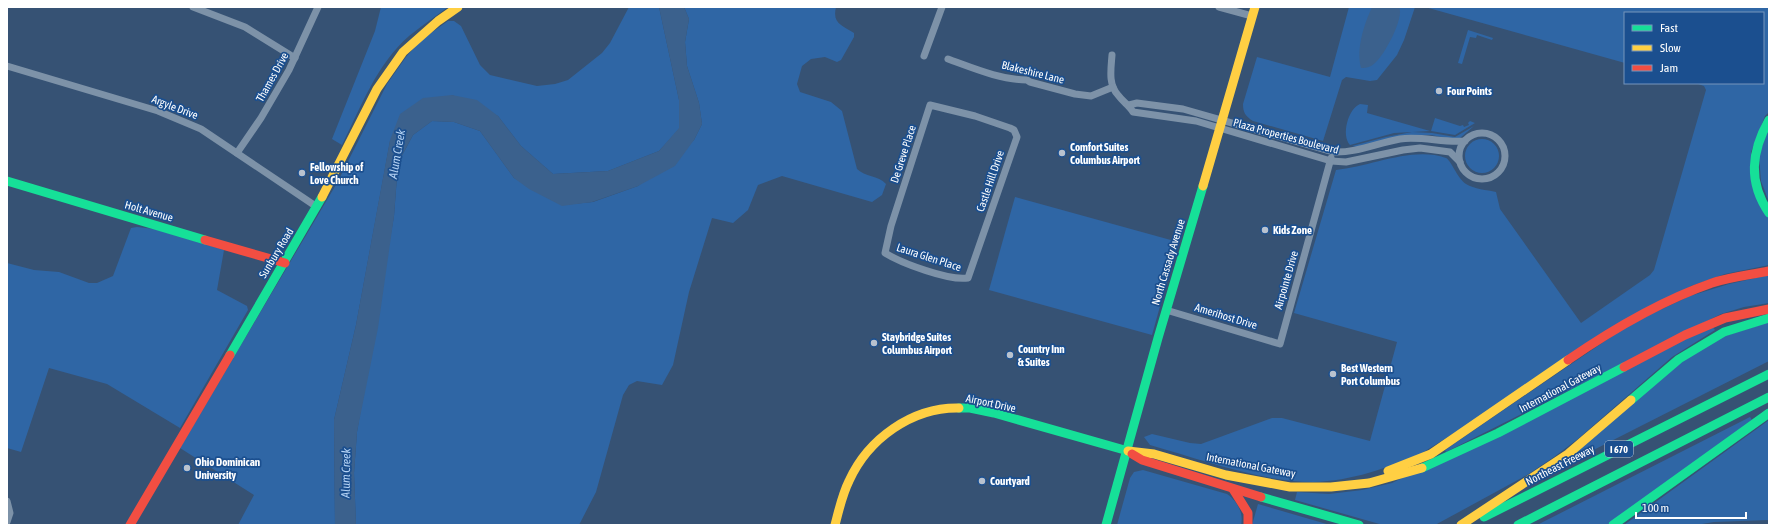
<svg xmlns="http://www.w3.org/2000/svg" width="1776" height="532" font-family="'Asap Condensed',sans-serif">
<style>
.green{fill:#2f66a5}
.water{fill:#3b618d}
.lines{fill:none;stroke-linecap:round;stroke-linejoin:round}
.street{stroke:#7d92a8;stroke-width:7}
.fast{stroke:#16e098;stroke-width:9}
.slow{stroke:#ffcf43;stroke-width:9}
.jam{stroke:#f24e42;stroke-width:9}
.poi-dot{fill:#b9c2ce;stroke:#1b4f8f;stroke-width:1.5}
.labels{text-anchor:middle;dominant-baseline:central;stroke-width:3.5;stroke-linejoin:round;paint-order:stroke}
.shield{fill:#1b4f8f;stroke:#bbcadd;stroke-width:1}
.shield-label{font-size:10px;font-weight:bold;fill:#fff}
.street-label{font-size:11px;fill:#fff;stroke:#1b4f8f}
.poi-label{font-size:11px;font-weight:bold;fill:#fff;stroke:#1b4f8f;text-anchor:start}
.water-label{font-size:12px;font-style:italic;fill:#b5d3f5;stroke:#1b4f8f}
</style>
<rect width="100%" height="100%" fill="#365274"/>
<g class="green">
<path d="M381 7H448C435 17 421 26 409 36 376 65 361 107 342 145L332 139 375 31Z"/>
<path d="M629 7H659L679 100V129L659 151 608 171 553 174 521 146 498 116 452 95 390 141 356 325 334 420 335 525H238L254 495 180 448 337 183 387 84 406 57 421 40 448 21H454L461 26 480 65 490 75 537 86 555 84 568 80 602 53 610 43Z"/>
<path d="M684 7H836C832 24 842 25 854 33V37L841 60 837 62 825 57 811 59 802 66 797 84 800 92 831 102 842 111 857 169C865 177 878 175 886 184L882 195 872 202 782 176 758 185 748 210 733 223 712 218 689 292 673 365 662 385 637 381 629 385 623 395 596 492 579 525H356L354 473 357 432 394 216 398 163 413 135 432 121 454 122 480 131 514 178 562 205 593 202 638 186 694 140 702 124 699 103 687 66 685 42 689 19Z"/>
<path d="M1349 7H1415L1404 40 1397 55 1377 80 1370 81 1346 77 1342 80 1323 141 1253 121C1245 116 1243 112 1243 104L1257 57 1330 77Z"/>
<path d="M1425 7H1769V112L1765 116 1751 152 1769 218V265L1725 274 1691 286 1422 453C1387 468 1352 481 1313 482 1261 482 1200 459 1150 445L1144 437 1152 434 1190 443 1201 444 1272 418H1282L1370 441 1397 342 1294 313 1336 170C1370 167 1412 146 1446 158 1451 160 1457 178 1466 184 1474 189 1487 190 1496 192L1500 209 1581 323 1650 275 1654 270 1706 90 1704 86 1695 83H1763V13H1625V63Z"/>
<path d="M1468 30 1493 38 1492 40 1477 35 1476 38 1470 37 1462 64 1458 63Z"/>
<path d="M1360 104 1368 105 1367 113 1430 131 1394 133 1350 145C1341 135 1348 109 1360 104Z"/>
<path d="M1435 118 1460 126 1463 125 1464 127 1469 125 1468 123 1470 121 1475 123 1455 135 1431 131Z"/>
<path d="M1474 126 1460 138 1451 139 1431 135H1414L1357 147 1352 146 1386 137 1412 132 1432 133 1455 137Z"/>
<path d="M1769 127V202L1761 181 1759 155Z"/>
<circle cx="1482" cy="156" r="17"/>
<path d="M1015 197 1178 242 1152 335 989 290Z"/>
<path d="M137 227 155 229 224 250 217 290 247 306 248 310 180 428 107 384 49 368 21 452 7 448V263L34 270 59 272 89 283H97L113 276 131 228Z"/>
<path d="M1769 275V303L1744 307 1721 314 1446 452 1445 450 1630 324 1690 296 1729 284Z"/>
<path d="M1769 322V361L1560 467 1558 464 1676 366 1713 340Z"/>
<path d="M1712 326 1715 330 1672 357 1579 438 1554 457 1527 475 1435 525H1383L1295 500 1297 492 1329 494 1362 490 1392 483Z"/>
<path d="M1750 417 1752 420 1607 525H1537Z"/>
<path d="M1769 420V520L1714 522 1696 525H1624Z"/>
<path d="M1143 470 1227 494C1237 501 1244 513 1241 525H1117L1130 478 1134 472Z"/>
<path d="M1258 504 1330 525H1252Z"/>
</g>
<g class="water">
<path d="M659 7H684L689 19 685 42 687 66 699 103 702 124 694 140 675 166 638 186 592 202 562 206 529 189 514 178 480 131 454 122 432 121 413 135 398 163 394 216 378 328 357 432 354 473 356 525H335L334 420 356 325 390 140 400 114 423 98 452 95 477 100 498 116 521 146 553 174 608 171 659 151 679 128V100Z"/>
<path d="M1372 7H1399C1405 17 1384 56 1375 63 1371 67 1367 68 1361 68 1356 48 1364 25 1372 7Z"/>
</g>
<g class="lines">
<g class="street">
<path d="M193 7 245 27 295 58"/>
<path d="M1219 7 1252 16"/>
<path d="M1112 55C1111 69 1108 84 1118 95 1123 102 1129 105 1133 112L1196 121 1331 161 1346 162 1403 150 1420 148 1450 152 1460 162"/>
<path d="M924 56 942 7"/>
<path d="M948 59C973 68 1001 80 1027 80L1030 82 1075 94 1091 96 1113 87"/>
<path d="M7 66 158 111 201 129 317 207"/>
<path d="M930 105 975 116 1010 128 1014 130 1017 137 968 278C949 281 901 263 885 253L891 226Z"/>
<path d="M1129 105 1137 103 1183 109 1333 152C1357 153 1377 143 1400 139 1422 136 1443 143 1465 141"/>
<circle cx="1482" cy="156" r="23"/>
<path d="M237 153 261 118 289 70 318 7"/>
<path d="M1166 310 1280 344 1331 158"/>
<path d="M7 501 10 513 7 522"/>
</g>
<g class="fast">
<path d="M1769 120C1751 152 1748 182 1769 213"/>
<path d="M7 181 205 240"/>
<path d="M230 355 322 197"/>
<path d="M1631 400 1679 359 1724 332 1769 318"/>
<path d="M959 408H970L994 413 1128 451"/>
<path d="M1422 468 1498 433 1624 367"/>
<path d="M1261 497 1359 525"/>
<path d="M1484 517 1769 374"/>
<path d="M1106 525 1158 338 1203 186"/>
<path d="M1518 525 1769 397"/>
<path d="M1613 525 1769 413"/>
</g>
<g class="slow">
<path d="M1203 186 1255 7"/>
<path d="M322 197 377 89 403 52 438 21 458 7"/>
<path d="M1128 451 1154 454 1226 475 1290 487H1331L1369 483 1422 468"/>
<path d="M1388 471 1431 454 1568 360"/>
<path d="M835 525C839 510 842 495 849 481 868 439 912 407 959 408"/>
<path d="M1461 525 1568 454 1631 400"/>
</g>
<g class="jam">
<path d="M205 240 285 263"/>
<path d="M1568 360C1613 329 1660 301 1712 283 1730 277 1750 275 1769 271"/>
<path d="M1624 367 1685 335 1725 318 1769 309"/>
<path d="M1132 454 1142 460 1261 497"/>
<path d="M1233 489 1248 513V525"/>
<path d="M130 525 230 355"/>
</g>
</g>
<g class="poi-dot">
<circle cx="1439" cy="91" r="4"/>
<circle cx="1062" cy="153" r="4"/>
<circle cx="302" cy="173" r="4"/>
<circle cx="1265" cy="230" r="4"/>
<circle cx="874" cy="343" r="4"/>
<circle cx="1010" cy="355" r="4"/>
<circle cx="1333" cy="374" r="4"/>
<circle cx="187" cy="468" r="4"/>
<circle cx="982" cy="481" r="4"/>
</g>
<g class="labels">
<rect class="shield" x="1605" y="441" width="28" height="16" rx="3"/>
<g class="shield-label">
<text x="1619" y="449">I 670</text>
</g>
<g class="street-label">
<text transform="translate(1033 72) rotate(14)">Blakeshire Lane</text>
<text transform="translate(272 77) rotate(-61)">Thames Drive</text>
<text transform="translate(175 107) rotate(21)">Argyle Drive</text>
<text transform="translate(1286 136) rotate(15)">Plaza Properties Boulevard</text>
<text transform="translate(903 154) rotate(-72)">De Greve Place</text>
<text transform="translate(990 181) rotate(-71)">Castle Hill Drive</text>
<text transform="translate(149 211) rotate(16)">Holt Avenue</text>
<text transform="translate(276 253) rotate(-59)">Sunbury Road</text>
<text transform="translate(929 257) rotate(18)">Laura Glen Place</text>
<text transform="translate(1168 262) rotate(-73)">North Cassady Avenue</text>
<text transform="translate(1286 280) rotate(-74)">Airpointe Drive</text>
<text transform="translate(1226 316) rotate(17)">Amerihost Drive</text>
<text transform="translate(1560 388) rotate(-28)">International Gateway</text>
<text transform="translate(991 403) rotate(12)">Airport Drive</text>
<text transform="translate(1251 465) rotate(11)">International Gateway</text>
<text transform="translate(1560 465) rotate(-27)">Northeast Freeway</text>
</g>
<g class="poi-label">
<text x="1447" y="91">Four Points</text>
<text x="1070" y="147">Comfort Suites<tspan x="1070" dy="13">Columbus Airport</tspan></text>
<text x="310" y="167">Fellowship of<tspan x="310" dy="13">Love Church</tspan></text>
<text x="1273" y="230">Kids Zone</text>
<text x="882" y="337">Staybridge Suites<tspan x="882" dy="13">Columbus Airport</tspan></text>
<text x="1018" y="349">Country Inn<tspan x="1018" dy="13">&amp; Suites</tspan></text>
<text x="1341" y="368">Best Western<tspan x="1341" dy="13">Port Columbus</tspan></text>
<text x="195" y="462">Ohio Dominican<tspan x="195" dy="13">University</tspan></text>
<text x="990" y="481">Courtyard</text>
</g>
<g class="water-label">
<text transform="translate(397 154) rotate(-80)">Alum Creek</text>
<text transform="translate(346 473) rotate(-89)">Alum Creek</text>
</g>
</g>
<rect width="1776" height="532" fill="none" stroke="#ffffff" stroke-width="16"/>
<rect x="1624" y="12" width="140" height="72" fill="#1b4f8f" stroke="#7695bc"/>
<rect x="1632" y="25" width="20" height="6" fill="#16e098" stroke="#7695bc"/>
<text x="1660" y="32" font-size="12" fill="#ffffff">Fast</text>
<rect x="1632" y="45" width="20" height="6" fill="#ffcf43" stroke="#7695bc"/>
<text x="1660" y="52" font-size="12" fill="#ffffff">Slow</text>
<rect x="1632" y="65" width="20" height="6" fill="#f24e42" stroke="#7695bc"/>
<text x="1660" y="72" font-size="12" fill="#ffffff">Jam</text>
<path d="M1636 512v6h110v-6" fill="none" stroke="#ffffff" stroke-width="2"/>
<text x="1642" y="512" font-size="12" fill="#ffffff" stroke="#1b4f8f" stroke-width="3" paint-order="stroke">100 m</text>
</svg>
